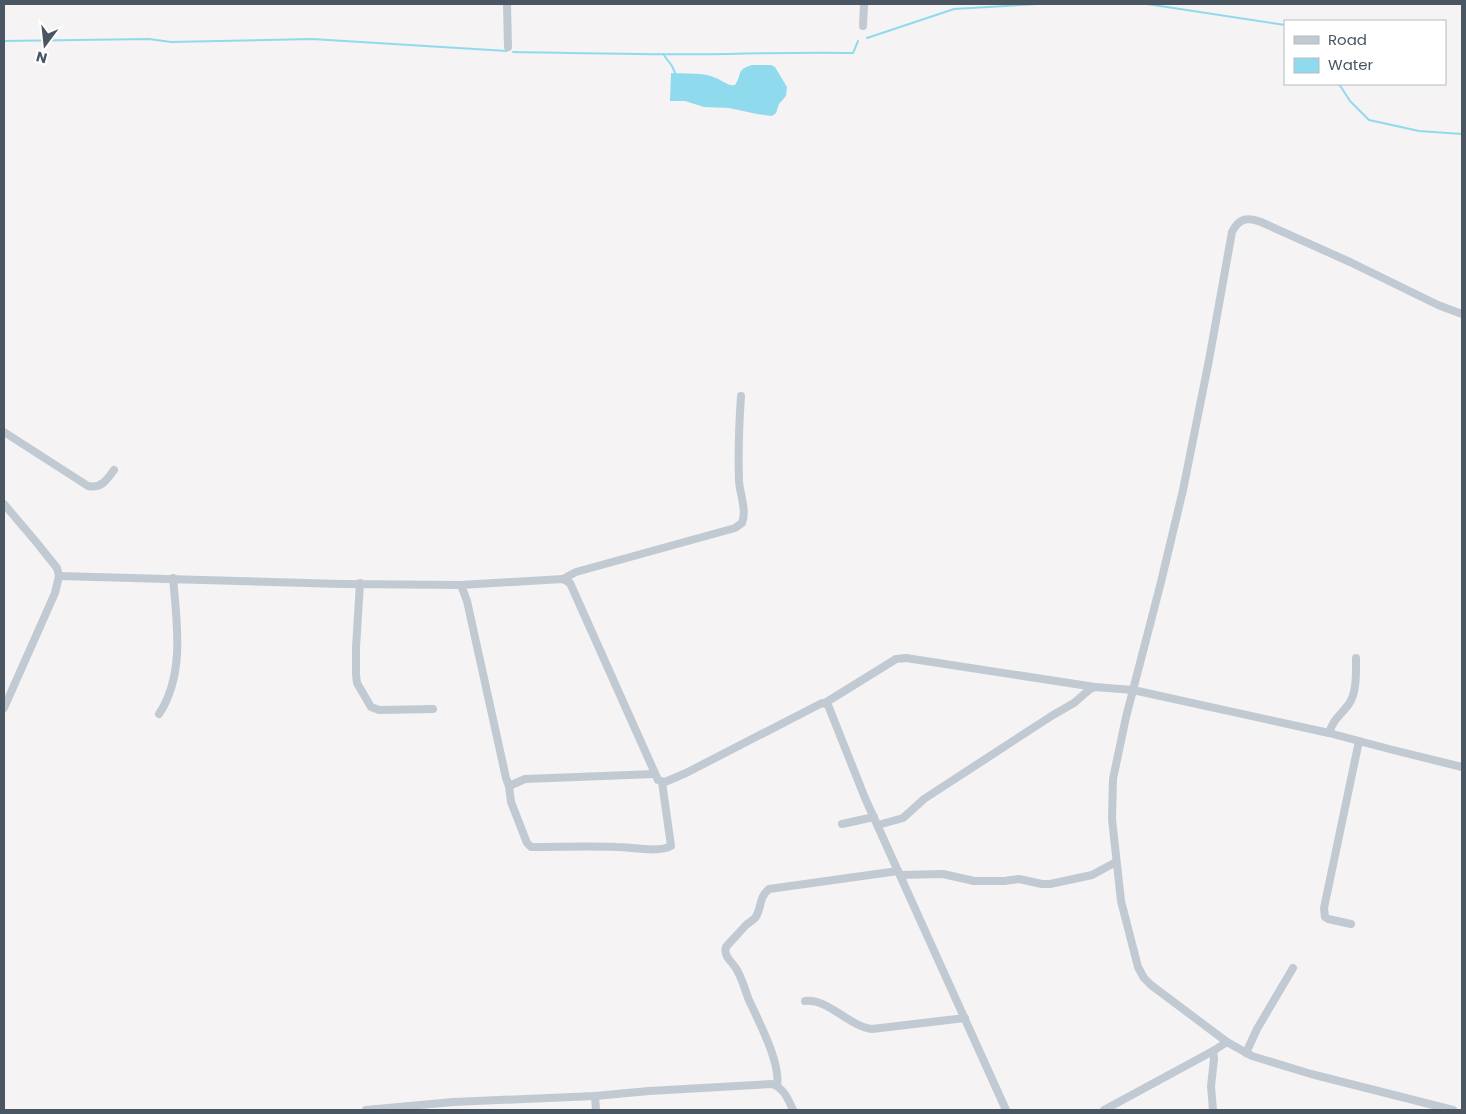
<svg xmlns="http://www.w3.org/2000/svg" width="1466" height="1114" font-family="Poppins,sans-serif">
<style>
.water{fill:#90daee}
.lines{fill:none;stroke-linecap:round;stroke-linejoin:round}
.stream{stroke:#90daee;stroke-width:2}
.minor{stroke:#c1cad2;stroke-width:8}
</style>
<rect width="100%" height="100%" fill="#f5f3f3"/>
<path class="water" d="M752 65H771L775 67 787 87 786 96 779 104 776 113 772 116 757 114 729 108 704 107 685 101H670L671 73C685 74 703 72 716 78 723 81 728 86 735 85 743 74 735 70 752 65Z"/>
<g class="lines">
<g class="stream">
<path d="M1147 4 1285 25"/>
<path d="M867 38 954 9 1037 4"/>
<path d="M4 41 149 39 171 42 312 39 507 51"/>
<path d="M513 52C585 53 656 55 727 54 769 53 811 52 853 53L858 41"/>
<path d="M663 54 672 66 676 75"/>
<path d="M1339 84 1350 101 1369 120 1419 131 1462 134"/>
</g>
<g class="minor">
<path d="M507 4 508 47"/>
<path d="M863 26 864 4"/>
<path d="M4 432 88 486C101 489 107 480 114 470"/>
<path d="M4 504 37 543 57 568 59 576 55 593 4 708"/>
<path d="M59 576 343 584 461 585 563 579 570 583 658 780 665 782 686 773 822 703 828 705 865 798 1006 1110"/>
<path d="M563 579 576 572 735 528 742 523C747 510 740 495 739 481 738 453 739 425 741 396"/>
<path d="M360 583 356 648V675L357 683 371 707 379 710 433 709"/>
<path d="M461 585 467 601 506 778 509 786 511 802 527 843 531 847C560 847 588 846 617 847 631 847 658 853 671 846L662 782"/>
<path d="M825 703 896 659 906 658 1095 687"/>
<path d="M159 714C185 675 177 623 173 578"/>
<path d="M1329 733C1334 718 1340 716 1349 704 1357 692 1356 672 1356 658"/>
<path d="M509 786 525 779 655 774"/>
<path d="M842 824 874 817"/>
<path d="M878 825 903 818 924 799 1053 715 1074 703 1090 689 1095 687 1133 690 1329 733 1393 750 1462 767"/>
<path d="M900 875 943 874 974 881H1004L1019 879 1042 884H1050L1092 875 1116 862"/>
<path d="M1351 924 1328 919 1325 917 1324 908 1359 741"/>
<path d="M805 1001C828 998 848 1026 872 1029L965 1018"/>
<path d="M1246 1053 1257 1029 1293 968"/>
<path d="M777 1085C781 1063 758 1020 748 998 745 989 742 979 737 970 733 962 723 957 726 947 732 940 739 933 745 926 748 923 752 921 755 918 762 909 758 898 769 889L898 871"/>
<path d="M595 1096 596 1110"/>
<path d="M366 1110 453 1102 595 1096 649 1091 772 1084C784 1088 788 1099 793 1110"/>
<path d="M1104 1110 1213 1051 1227 1042"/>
<path d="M1213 1110 1211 1086 1214 1059 1213 1051"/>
<path d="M1453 1110 1311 1074 1252 1056 1227 1042 1151 985 1144 978 1138 967 1121 901 1112 819 1113 779 1126 717 1161 582 1183 490 1209 360 1232 232C1239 218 1247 217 1261 222L1350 262 1438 305 1462 314"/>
</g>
</g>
<rect width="1466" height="1114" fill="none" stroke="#4a5661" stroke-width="10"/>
<rect x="1284" y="20" width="162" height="65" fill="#ffffff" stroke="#b7bbc0"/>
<rect x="1294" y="36" width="25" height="8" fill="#c1cad2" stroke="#b7bbc0"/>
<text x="1328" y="45" font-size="15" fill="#4a5661">Road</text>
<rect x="1294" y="58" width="25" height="15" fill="#90daee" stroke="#b7bbc0"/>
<text x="1328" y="70" font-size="15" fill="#4a5661">Water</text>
<g transform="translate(45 45) rotate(195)" stroke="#ffffff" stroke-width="4" paint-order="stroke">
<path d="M0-4L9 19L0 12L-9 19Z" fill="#4a5661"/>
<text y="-8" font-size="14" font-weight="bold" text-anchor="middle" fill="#4a5661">N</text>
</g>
</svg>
